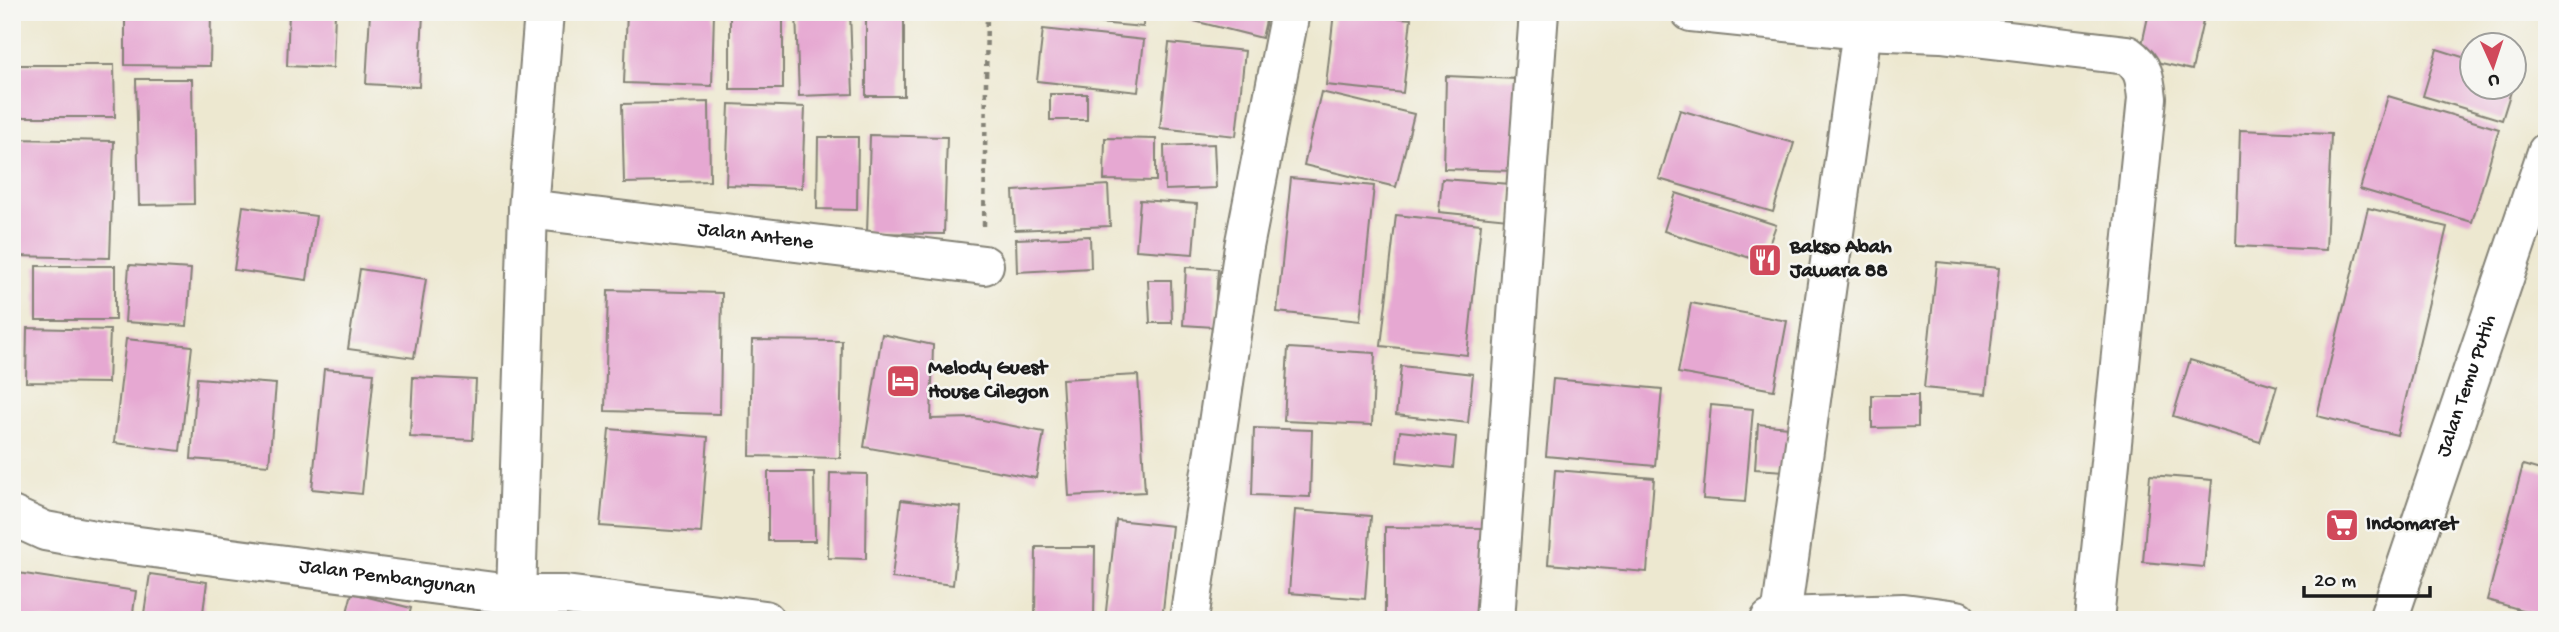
<svg xmlns="http://www.w3.org/2000/svg" width="2559" height="632" font-family="'Gochi Hand',sans-serif">
<style>
.building{fill:#e6a8d2}
.lines{fill:none;stroke-linecap:round;stroke-linejoin:round}
.minor-casing{stroke:#848276;stroke-width:42}
.path{stroke:#848276;stroke-width:4.5;stroke-dasharray:5 5;stroke-linecap:butt}
.minor{stroke:#fff;stroke-width:38}
.labels{text-anchor:middle;dominant-baseline:central;stroke-width:5;stroke-linejoin:round;paint-order:stroke}
.street-label{font-size:21px;fill:#1c1c1c;stroke:#f6f6f2}
.poi-label{font-size:21px;font-weight:bold;fill:#1c1c1c;stroke:#f6f6f2;text-anchor:start}
</style>
<rect width="100%" height="100%" fill="#f6f6f2"/>
<filter id="ink" filterUnits="userSpaceOnUse"><feTurbulence type="fractalNoise" baseFrequency=".0143" numOctaves="2"/><feDisplacementMap in="SourceGraphic" scale="14" xChannelSelector="R" yChannelSelector="G"/><feConvolveMatrix kernelMatrix="1 2 1 2 8 2 1 2 1" color-interpolation-filters="sRGB"/></filter>
<filter id="wash" filterUnits="userSpaceOnUse"><feTurbulence type="fractalNoise" baseFrequency=".00686" numOctaves="4" result="noise"/><feDisplacementMap in="SourceGraphic" scale="28" xChannelSelector="R" yChannelSelector="G"/><feGaussianBlur stdDeviation="1.57" result="paint"/><feColorMatrix in="noise" values="0 0 0 0 0 0 0 0 0 0 0 0 0 0 0 0 0 1.4 0 .05"/><feComposite in="paint" operator="in"/></filter>
<g filter="url(#wash)">
<rect width="100%" height="100%" fill="#ede8d0"/>
<g id="blocks">
<g class="building">
<path d="M125 12H211L210 66 125 65Z"/>
<path d="M289 12H335L333 68 287 66Z"/>
<path d="M370 12 423 14 419 87 366 84Z"/>
<path d="M627 12H714L712 86 624 83Z"/>
<rect x="730" y="12" width="53" height="77"/>
<path d="M796 12H850L853 94 799 96Z"/>
<rect x="866" y="12" width="38" height="84"/>
<path d="M1054 12H1144L1143 27 1053 19Z"/>
<path d="M1179 12H1268L1262 38 1178 17Z"/>
<path d="M1334 12 1411 19 1403 93 1326 85Z"/>
<path d="M2149 12H2205L2192 70 2139 58Z"/>
<path d="M1043 29 1144 40 1138 92 1037 81Z"/>
<path d="M1169 43 1245 51 1236 136 1160 128Z"/>
<path d="M2437 49 2472 60V88H2512L2502 120 2423 96Z"/>
<path d="M12 65H114L115 117H12Z"/>
<path d="M1446 76 1518 79 1515 171 1444 169Z"/>
<path d="M136 79H192L194 204 139 205Z"/>
<path d="M1321 92 1414 114 1396 187 1304 165Z"/>
<rect x="1050" y="94" width="37" height="26"/>
<path d="M2388 96 2499 129 2472 222 2360 189Z"/>
<path d="M709 102 710 181 624 183 622 104Z"/>
<path d="M729 104 805 107 802 188 726 185Z"/>
<path d="M1680 110 1794 143 1773 212 1659 179Z"/>
<path d="M2240 130 2331 134 2326 250 2236 246Z"/>
<path d="M870 135 947 137 944 234 867 233Z"/>
<path d="M818 137H858L857 210 817 209Z"/>
<path d="M1105 138 1156 139V181L1104 180Z"/>
<path d="M12 139 114 141 110 258 12 256Z"/>
<path d="M1214 144 1216 188 1165 190 1164 146Z"/>
<path d="M1291 178 1374 186 1360 321 1277 312Z"/>
<path d="M1442 179 1511 184 1508 219 1439 212Z"/>
<path d="M1108 185 1110 226 1015 230 1013 191Z"/>
<path d="M1676 193 1776 225 1763 262 1664 231Z"/>
<path d="M1140 200 1197 204 1193 254 1136 250Z"/>
<path d="M243 206 316 216 307 280 234 270Z"/>
<path d="M2368 208 2447 227 2397 435 2317 416Z"/>
<path d="M1396 215 1481 224 1467 355 1381 346Z"/>
<path d="M1090 236 1091 268 1017 272 1016 239Z"/>
<path d="M1937 262 1999 268 1986 394 1924 388Z"/>
<path d="M129 265 191 269 187 326 125 322Z"/>
<rect x="36" y="266" width="79" height="54"/>
<path d="M1186 267 1218 269 1214 327 1183 325Z"/>
<path d="M360 269 426 279 414 358 348 349Z"/>
<path d="M1148 280H1171L1172 323H1150Z"/>
<path d="M608 290 722 293 720 414 605 411Z"/>
<path d="M1691 303 1787 321 1774 390 1678 373Z"/>
<path d="M27 328 110 330 108 383 26 382Z"/>
<path d="M882 334 933 345 931 419 973 418 1044 432 1036 478 864 447Z"/>
<path d="M126 339 192 346 180 451 114 443Z"/>
<path d="M752 340 842 341 840 458 750 456Z"/>
<path d="M1288 348 1375 353 1372 425 1284 421Z"/>
<path d="M2190 360 2277 386 2260 442 2173 416Z"/>
<path d="M1401 366 1473 374 1468 423 1396 415Z"/>
<path d="M324 369 374 373 362 494 312 489Z"/>
<path d="M1138 375 1145 492 1069 496 1062 379Z"/>
<path d="M413 377 476 380 473 440 410 437Z"/>
<path d="M197 378 276 384 269 465 191 459Z"/>
<path d="M1553 379 1662 389 1655 466 1546 456Z"/>
<path d="M1872 395H1918V427L1872 428Z"/>
<path d="M1711 405 1753 409 1745 502 1703 499Z"/>
<path d="M1758 424 1789 427 1785 471 1755 469Z"/>
<path d="M1254 428 1312 430 1310 497 1252 495Z"/>
<path d="M609 429 708 437 701 533 600 526Z"/>
<path d="M1400 431 1456 437 1453 468 1397 462Z"/>
<path d="M2523 465 2547 472V602L2543 616 2487 600Z"/>
<path d="M1555 470 1654 478 1647 572 1548 564Z"/>
<path d="M768 472H814L815 541H768Z"/>
<path d="M830 473 867 474 866 559 828 558Z"/>
<path d="M2150 475 2212 480 2204 567 2143 562Z"/>
<path d="M901 500 961 507 953 585 892 578Z"/>
<path d="M1295 510 1371 516 1365 599 1289 593Z"/>
<path d="M1116 520 1172 526 1162 620H1105Z"/>
<path d="M1385 527 1485 528 1484 620H1385Z"/>
<path d="M1036 547H1095L1094 620H1035Z"/>
<path d="M18 573 136 591 132 620H12Z"/>
<path d="M150 574 207 582 202 620H143Z"/>
<path d="M352 593 411 608 408 620H345Z"/>
</g>
</g>
</g>
<g filter="url(#ink)">
<use href="#blocks" fill-opacity="0" stroke="#848276" stroke-width="2"/>
<g class="lines">
<g class="minor-casing">
<g id="minor">
<path d="M1691 12 1862 30 1941 33 2127 55C2144 67 2145 78 2147 98L2094 620"/>
<path id="s1" d="M528 209 984 265"/>
<path id="s2" d="M12 516 45 531 100 541 516 595H565L765 620"/>
<path d="M1781 617 1862 30"/>
<path d="M511 620 516 595 528 209 544 12"/>
<path d="M1189 620 1244 247 1290 12"/>
<path d="M1495 620 1539 12"/>
<path d="M1770 620 1781 617 1904 613 1957 620"/>
<path id="s3" d="M2388 620 2547 152"/>
</g>
</g>
<path class="path" d="M984 226 987 12"/>
<use href="#minor" class="minor"/>
</g>
</g>
<defs>
<g id="restaurant-square" transform="scale(1.75)"><rect x="-9" y="-9" width="18" height="18" rx="4" fill="#d1495b" stroke="#f6f6f2"/><path d="M-5-6h1v4h1v-4h1v4h1v-4h1v5L-1.5 .5V6h-2V.5L-5-1ZM5-6V6H3V1.5H1.5Q1.5-4 5-6Z" fill="#fff"/></g>
<g id="hotel-square" transform="scale(1.75)"><rect x="-9" y="-9" width="18" height="18" rx="4" fill="#d1495b" stroke="#f6f6f2"/><path d="M-6-4.5h1.5V1H6V5H4.5V3h-9V5H-6ZM-4 0a1.8 1.8 0 1 1 3.6 0ZM.5 0V-2.5h3Q6-2.5 6 0Z" fill="#fff"/></g>
<g id="supermarket-square" transform="scale(1.75)"><rect x="-9" y="-9" width="18" height="18" rx="4" fill="#d1495b" stroke="#f6f6f2"/><path d="M-6-5.5h2.5l.6 2H6L4.5 2H-2.5L-4.4-4H-6ZM-1.5 3.2a1.3 1.3 0 1 0 .1 0ZM3 3.2a1.3 1.3 0 1 0 .1 0Z" fill="#fff"/></g>
</defs>
<g fill-rule="evenodd">
<use href="#restaurant-square" x="1765" y="260"/>
<use href="#hotel-square" x="903" y="381"/>
<use href="#supermarket-square" x="2342" y="525"/>
</g>
<g class="labels">
<g class="street-label">
<text stroke="none"><textPath href="#s1" startOffset="229">Jalan Antene</textPath></text>
<text stroke="none"><textPath href="#s3" startOffset="247">Jalan Temu Putih</textPath></text>
<text stroke="none"><textPath href="#s2" startOffset="382">Jalan Pembangunan</textPath></text>
</g>
<g class="poi-label">
<text x="1790" y="248">Bakso Abah<tspan x="1790" dy="24">Jawara 88</tspan></text>
<text x="928" y="369">Melody Guest<tspan x="928" dy="24">House Cilegon</tspan></text>
<text x="2366" y="525">Indomaret</text>
</g>
</g>
<rect width="2559" height="632" fill="none" stroke="#f6f6f2" stroke-width="42"/>
<g transform="translate(2493 66) rotate(177)"><circle r="33" fill="#f6f6f2" stroke="#9f9f9c" stroke-width="2"/>
<path d="M0-5L12 26L0 18L-12 26Z" fill="#d1495b"/>
<text y="-10" font-size="19" font-weight="bold" text-anchor="middle" fill="#1c1c1c">U</text>
</g>
<path d="M2304 586v10h126v-10" fill="none" stroke="#1c1c1c" stroke-width="3.5"/>
<text x="2314" y="586" font-size="21" fill="#1c1c1c" stroke="#f6f6f2" stroke-width="5" paint-order="stroke">20 m</text>
</svg>
